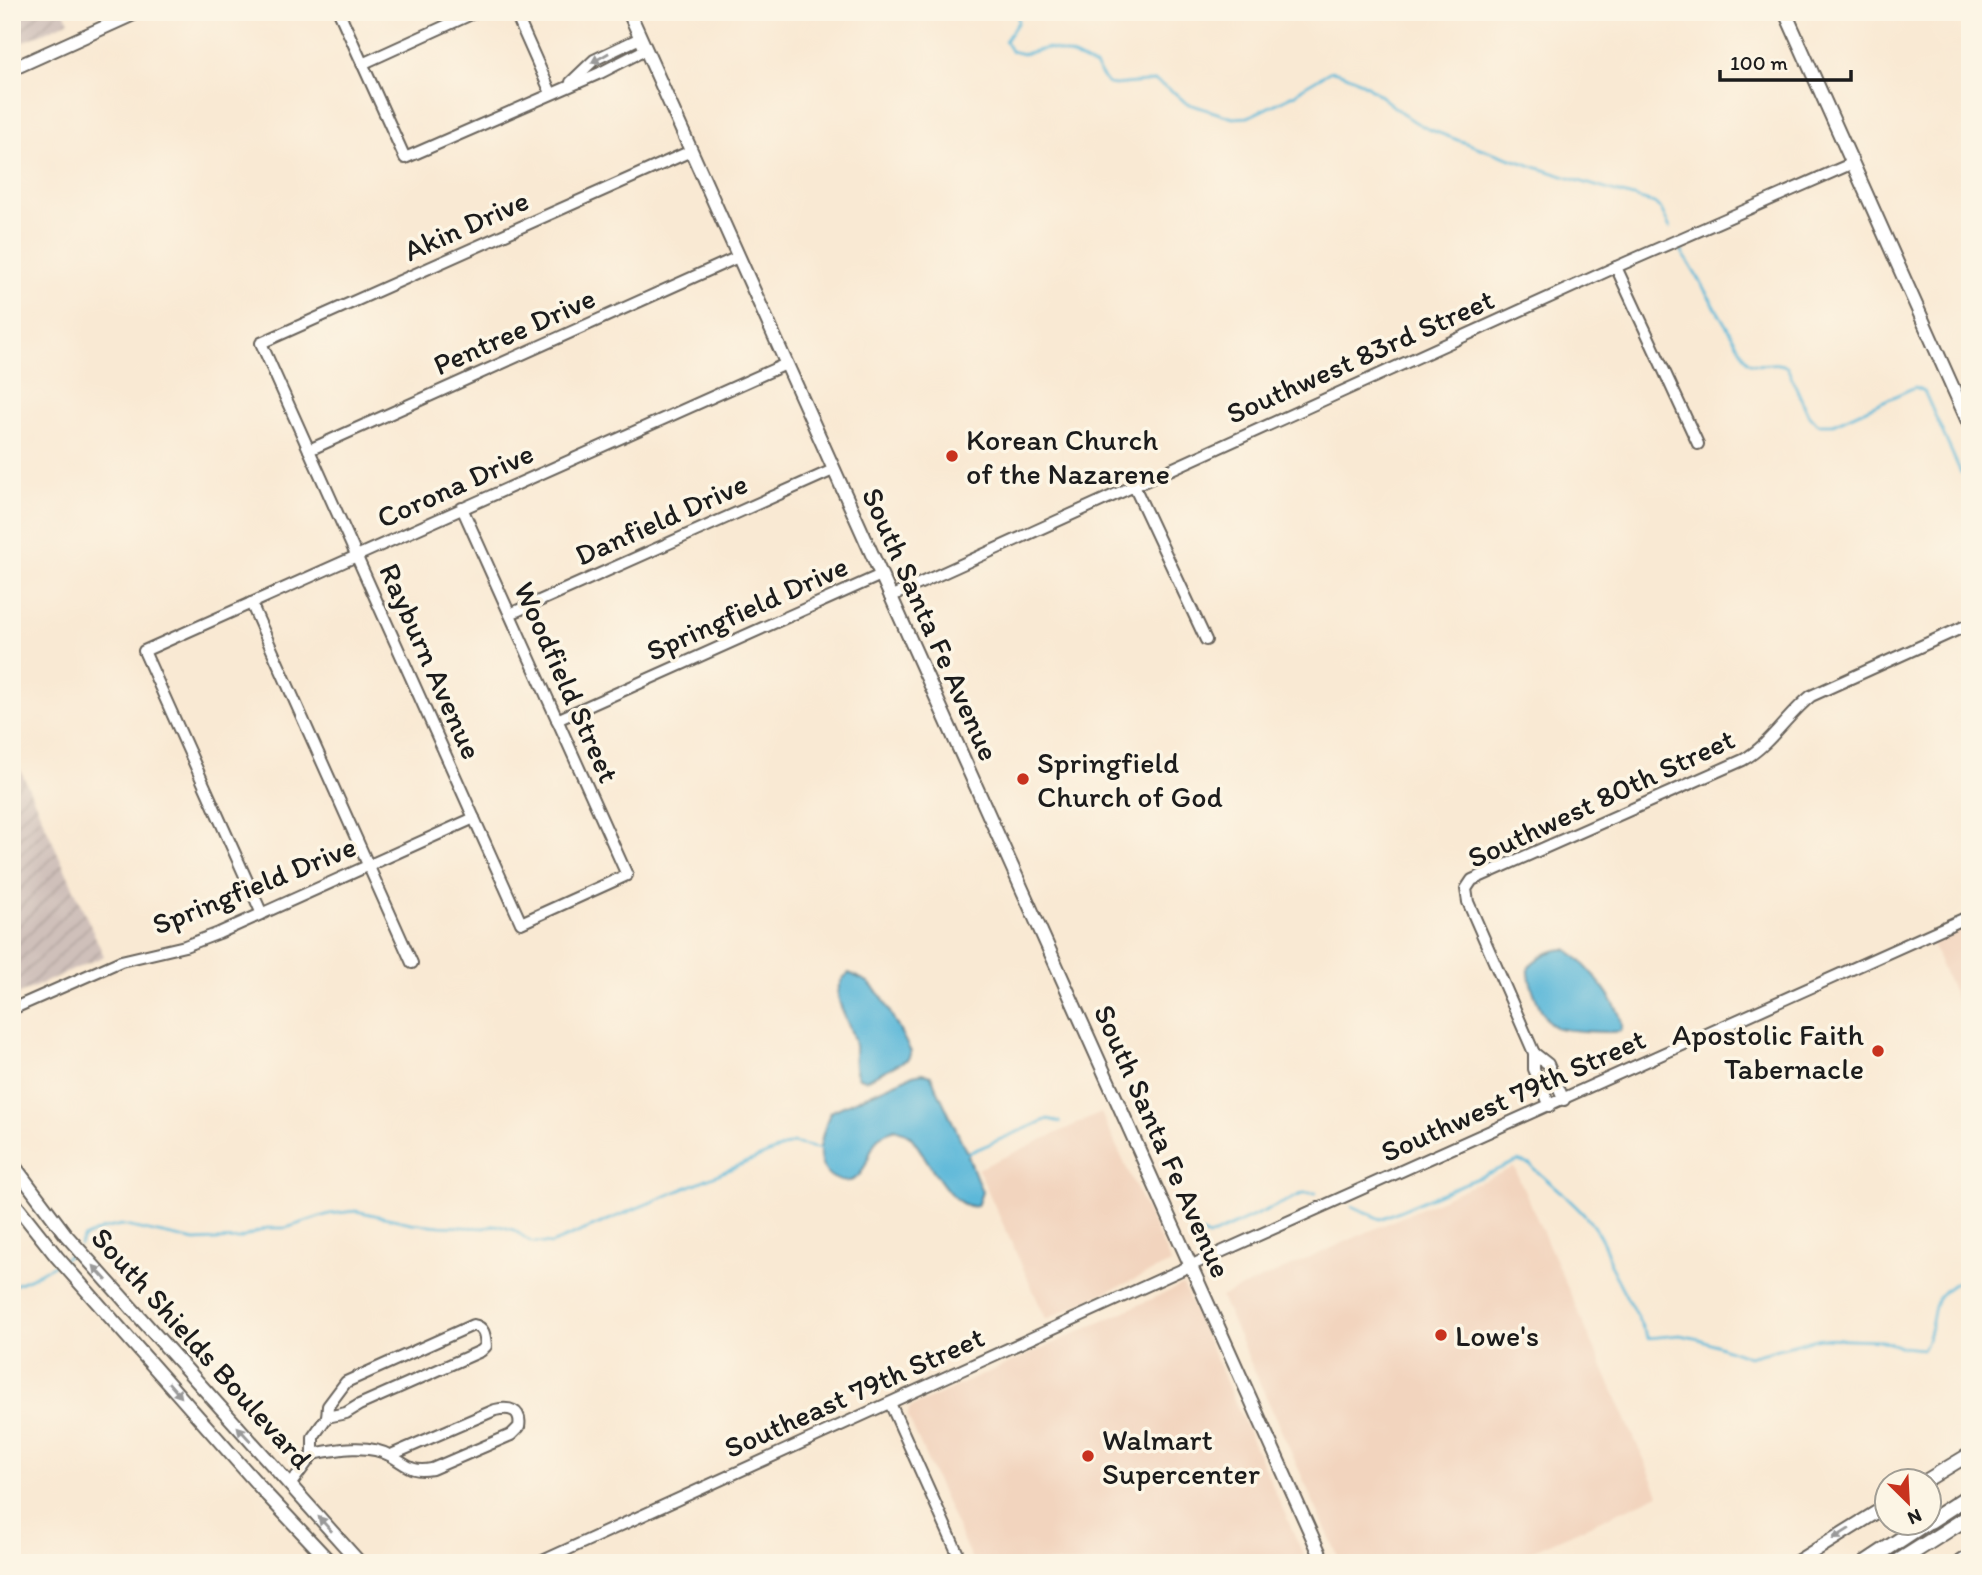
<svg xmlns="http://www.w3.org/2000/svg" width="1982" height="1575" font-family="Itim,sans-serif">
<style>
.built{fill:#f2d4be}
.industrial{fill:url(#industrial-furrows)}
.water{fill:#5bb8d9;stroke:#3c6a7a;stroke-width:2}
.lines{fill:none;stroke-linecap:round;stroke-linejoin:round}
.stream{stroke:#5bb8d9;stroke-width:2.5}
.minor-casing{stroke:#69645c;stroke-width:14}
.major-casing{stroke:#69645c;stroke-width:16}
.highway-casing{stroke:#69645c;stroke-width:18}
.minor{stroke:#fff;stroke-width:10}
.major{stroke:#fff;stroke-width:12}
.highway{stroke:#fff;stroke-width:14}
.oneway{fill:#999}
.poi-dot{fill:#c8321e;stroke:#fcf5e5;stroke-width:2.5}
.labels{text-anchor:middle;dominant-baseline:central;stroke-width:7;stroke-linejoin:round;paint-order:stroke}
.street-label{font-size:30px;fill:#1c1c1c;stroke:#fcf5e5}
.poi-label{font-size:30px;fill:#1c1c1c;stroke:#fcf5e5;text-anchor:start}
</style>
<defs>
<pattern id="industrial-furrows" width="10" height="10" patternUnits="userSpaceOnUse" patternTransform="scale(1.75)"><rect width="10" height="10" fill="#cfc0ba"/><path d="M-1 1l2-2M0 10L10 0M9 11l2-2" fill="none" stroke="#b1a49f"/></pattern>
</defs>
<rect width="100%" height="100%" fill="#fcf5e5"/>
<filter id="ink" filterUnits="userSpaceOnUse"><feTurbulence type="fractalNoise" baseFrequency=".0143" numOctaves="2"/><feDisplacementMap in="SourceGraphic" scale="14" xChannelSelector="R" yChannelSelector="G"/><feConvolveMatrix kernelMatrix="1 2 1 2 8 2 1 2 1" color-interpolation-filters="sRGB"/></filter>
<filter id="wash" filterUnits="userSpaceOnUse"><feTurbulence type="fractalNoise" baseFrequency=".00686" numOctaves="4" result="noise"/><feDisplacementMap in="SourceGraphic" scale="28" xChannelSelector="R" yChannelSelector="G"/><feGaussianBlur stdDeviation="1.57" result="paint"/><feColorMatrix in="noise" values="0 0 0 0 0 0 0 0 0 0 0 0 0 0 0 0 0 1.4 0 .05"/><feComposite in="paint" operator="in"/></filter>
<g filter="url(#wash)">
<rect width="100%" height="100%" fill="#f9e9d3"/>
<g class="built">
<path d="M1970 924V1032L1931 942Z"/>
<path d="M1101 1113 1171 1263 1046 1319 978 1169Z"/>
<path d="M1514 1167 1659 1494 1505 1563H1341L1221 1297Z"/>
<path d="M1183 1285 1307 1563H973L908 1417 909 1408Z"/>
</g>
<g class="industrial">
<path d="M12 12H64L69 21 12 47Z"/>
<path d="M12 751 104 956 12 997Z"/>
</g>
<g class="water">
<path d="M1566 949C1582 958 1629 1013 1621 1031 1613 1033 1562 1031 1555 1027 1542 1019 1527 981 1529 966 1541 955 1550 950 1566 949Z"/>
<path d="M849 973 868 982 882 997 911 1052 908 1059 866 1080 859 1078C852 1067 856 1058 855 1046 853 1022 822 992 849 973Z"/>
<path d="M923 1073 931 1076 966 1151 969 1152 968 1156 982 1192 977 1206C950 1212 926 1153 910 1136 906 1132 900 1131 895 1129 891 1131 884 1133 880 1136 866 1148 868 1186 841 1181 835 1179 831 1178 827 1173 812 1155 824 1132 830 1112L913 1075Z"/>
</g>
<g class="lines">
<g class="stream">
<path d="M1018 12V22L1005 41 1011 51 1023 54 1048 48 1074 56 1095 66 1108 84 1115 85 1155 81 1175 93 1186 103 1233 118 1248 117 1296 94 1302 88 1331 71C1371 77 1395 116 1431 130 1504 158 1579 182 1654 203L1661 209 1670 228"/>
<path d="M1681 250 1748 362C1760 369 1774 359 1787 367L1808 414 1817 424H1833L1915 387 1924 391 1961 473"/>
<path d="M966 1154 1048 1119 1060 1122"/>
<path d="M1182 1197 1198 1231 1208 1237 1304 1193H1316"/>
<path d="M1352 1206 1380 1219 1518 1161 1530 1165C1560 1193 1604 1222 1610 1265L1648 1338 1680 1335 1699 1339 1749 1357 1820 1338 1880 1340 1901 1347 1923 1349C1942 1311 1921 1296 1970 1276"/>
<path d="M80 1245 83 1238 103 1229 121 1225 195 1241 239 1239 267 1228H286L329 1214 356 1211 411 1223 440 1226 484 1228 496 1225 514 1230 531 1242 551 1244 793 1143 820 1149"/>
<path d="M64 1259 76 1251"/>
<path d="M12 1286 31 1278 56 1264"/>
</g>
</g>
</g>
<g filter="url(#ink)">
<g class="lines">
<g class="minor-casing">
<g id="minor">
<path d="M339 12 405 158 600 73 645 50"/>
<path d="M515 12 551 93"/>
<path d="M362 64 476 12"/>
<path d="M571 82 594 60 640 38"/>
<path d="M1616 267 1698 444"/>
<path d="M309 450 738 257"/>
<path d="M1134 486 1206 640"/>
<path d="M462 508 627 875 521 923 261 343 691 151"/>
<path d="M890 597 1616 267 1853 163"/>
<path d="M251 603 412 963"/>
<path d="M510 614 833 470"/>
<path d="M557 720 881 575"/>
<path d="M262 914 144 651 786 364"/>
<path d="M12 1009 121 961 185 946 219 933 474 818"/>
<path d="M1534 1053 1548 1064 1564 1100"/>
<path d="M1550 1106 1534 1069V1053L1468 902 1466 889 1472 880 1743 760C1771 744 1786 716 1811 696L1970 624"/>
<path d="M473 1325C485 1327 485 1336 486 1346L481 1351 359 1405 346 1413 327 1417 328 1406 346 1382Z"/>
<path d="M890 1403 962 1563"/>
<path d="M313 1454C337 1449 369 1443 391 1456 407 1465 411 1473 432 1469L511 1435 519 1427C522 1409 509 1407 495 1410L391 1455"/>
<path d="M290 1485 313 1454V1437L327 1417"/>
<path d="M538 1563 1203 1260 1970 916"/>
</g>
</g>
<g class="major-casing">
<g id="major">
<path d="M629 12 1324 1563"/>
<path d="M1785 12 1970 426"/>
<path d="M12 69 138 12"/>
<path d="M12 1163 66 1235 360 1563"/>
<path d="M12 1200 57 1257 268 1496 331 1563"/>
<path d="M1927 1480 1970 1454"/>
<path d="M1795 1563 1888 1505"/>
<path d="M1959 1563 1970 1556"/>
</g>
</g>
<g class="highway-casing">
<g id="highway">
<path d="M1930 1521 1970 1495"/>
<path d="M1865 1563 1927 1522"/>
<path d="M1896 1563 1970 1516"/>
</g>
</g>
<use href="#minor" class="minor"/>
<use href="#major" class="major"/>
<use href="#highway" class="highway"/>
</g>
<defs><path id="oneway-solid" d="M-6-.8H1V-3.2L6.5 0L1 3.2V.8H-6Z" transform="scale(1.75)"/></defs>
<g class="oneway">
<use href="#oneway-solid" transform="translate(600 58) rotate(150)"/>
<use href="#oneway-solid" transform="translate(100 1273) rotate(-132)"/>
<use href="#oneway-solid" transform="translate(175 1390) rotate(49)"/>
<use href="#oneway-solid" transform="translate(244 1434) rotate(-132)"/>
<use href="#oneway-solid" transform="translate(325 1524) rotate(-132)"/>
<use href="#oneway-solid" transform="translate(1841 1534) rotate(148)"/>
</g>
</g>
<g class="poi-dot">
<circle cx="952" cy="456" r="7"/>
<circle cx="1023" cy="779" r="7"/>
<circle cx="1878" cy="1051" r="7"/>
<circle cx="1441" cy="1335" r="7"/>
<circle cx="1088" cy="1456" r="7"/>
</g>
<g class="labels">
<g class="street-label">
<text transform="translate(466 225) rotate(-24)">Akin Drive</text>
<text transform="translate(514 331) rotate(-24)">Pentree Drive</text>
<text transform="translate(1360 356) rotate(-24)">Southwest 83rd Street</text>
<text transform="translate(455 485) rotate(-24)">Corona Drive</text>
<text transform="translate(661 519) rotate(-24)">Danfield Drive</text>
<text transform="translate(747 608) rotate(-24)">Springfield Drive</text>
<text transform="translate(931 624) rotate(66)">South Santa Fe Avenue</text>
<text transform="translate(431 661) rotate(66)">Rayburn Avenue</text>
<text transform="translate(567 682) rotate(66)">Woodfield Street</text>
<text transform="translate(1601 798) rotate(-25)">Southwest 80th Street</text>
<text transform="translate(254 885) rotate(-22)">Springfield Drive</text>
<text transform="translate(1513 1095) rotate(-24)">Southwest 79th Street</text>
<text transform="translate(1163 1141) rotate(66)">South Santa Fe Avenue</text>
<text transform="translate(202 1348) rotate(48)">South Shields Boulevard</text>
<text transform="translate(854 1392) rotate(-24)">Southeast 79th Street</text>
</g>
<g class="poi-label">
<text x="966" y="439">Korean Church<tspan x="966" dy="34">of the Nazarene</tspan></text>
<text x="1037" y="762">Springfield<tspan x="1037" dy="34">Church of God</tspan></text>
<text x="1864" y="1034" text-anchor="end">Apostolic Faith<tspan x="1864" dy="34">Tabernacle</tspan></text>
<text x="1455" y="1335">Lowe's</text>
<text x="1102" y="1439">Walmart<tspan x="1102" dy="34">Supercenter</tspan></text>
</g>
</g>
<rect width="1982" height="1575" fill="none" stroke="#fcf5e5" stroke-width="42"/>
<g transform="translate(1908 1502) rotate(156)"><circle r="33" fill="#fcf5e5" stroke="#a29e95" stroke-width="2"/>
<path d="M0-5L12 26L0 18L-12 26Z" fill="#c8321e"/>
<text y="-10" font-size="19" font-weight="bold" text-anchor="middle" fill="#1c1c1c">N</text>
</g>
<path d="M1720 70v10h131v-10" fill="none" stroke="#1c1c1c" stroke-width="3.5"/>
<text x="1730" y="70" font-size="21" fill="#1c1c1c" stroke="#fcf5e5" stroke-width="5" paint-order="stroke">100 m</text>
</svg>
